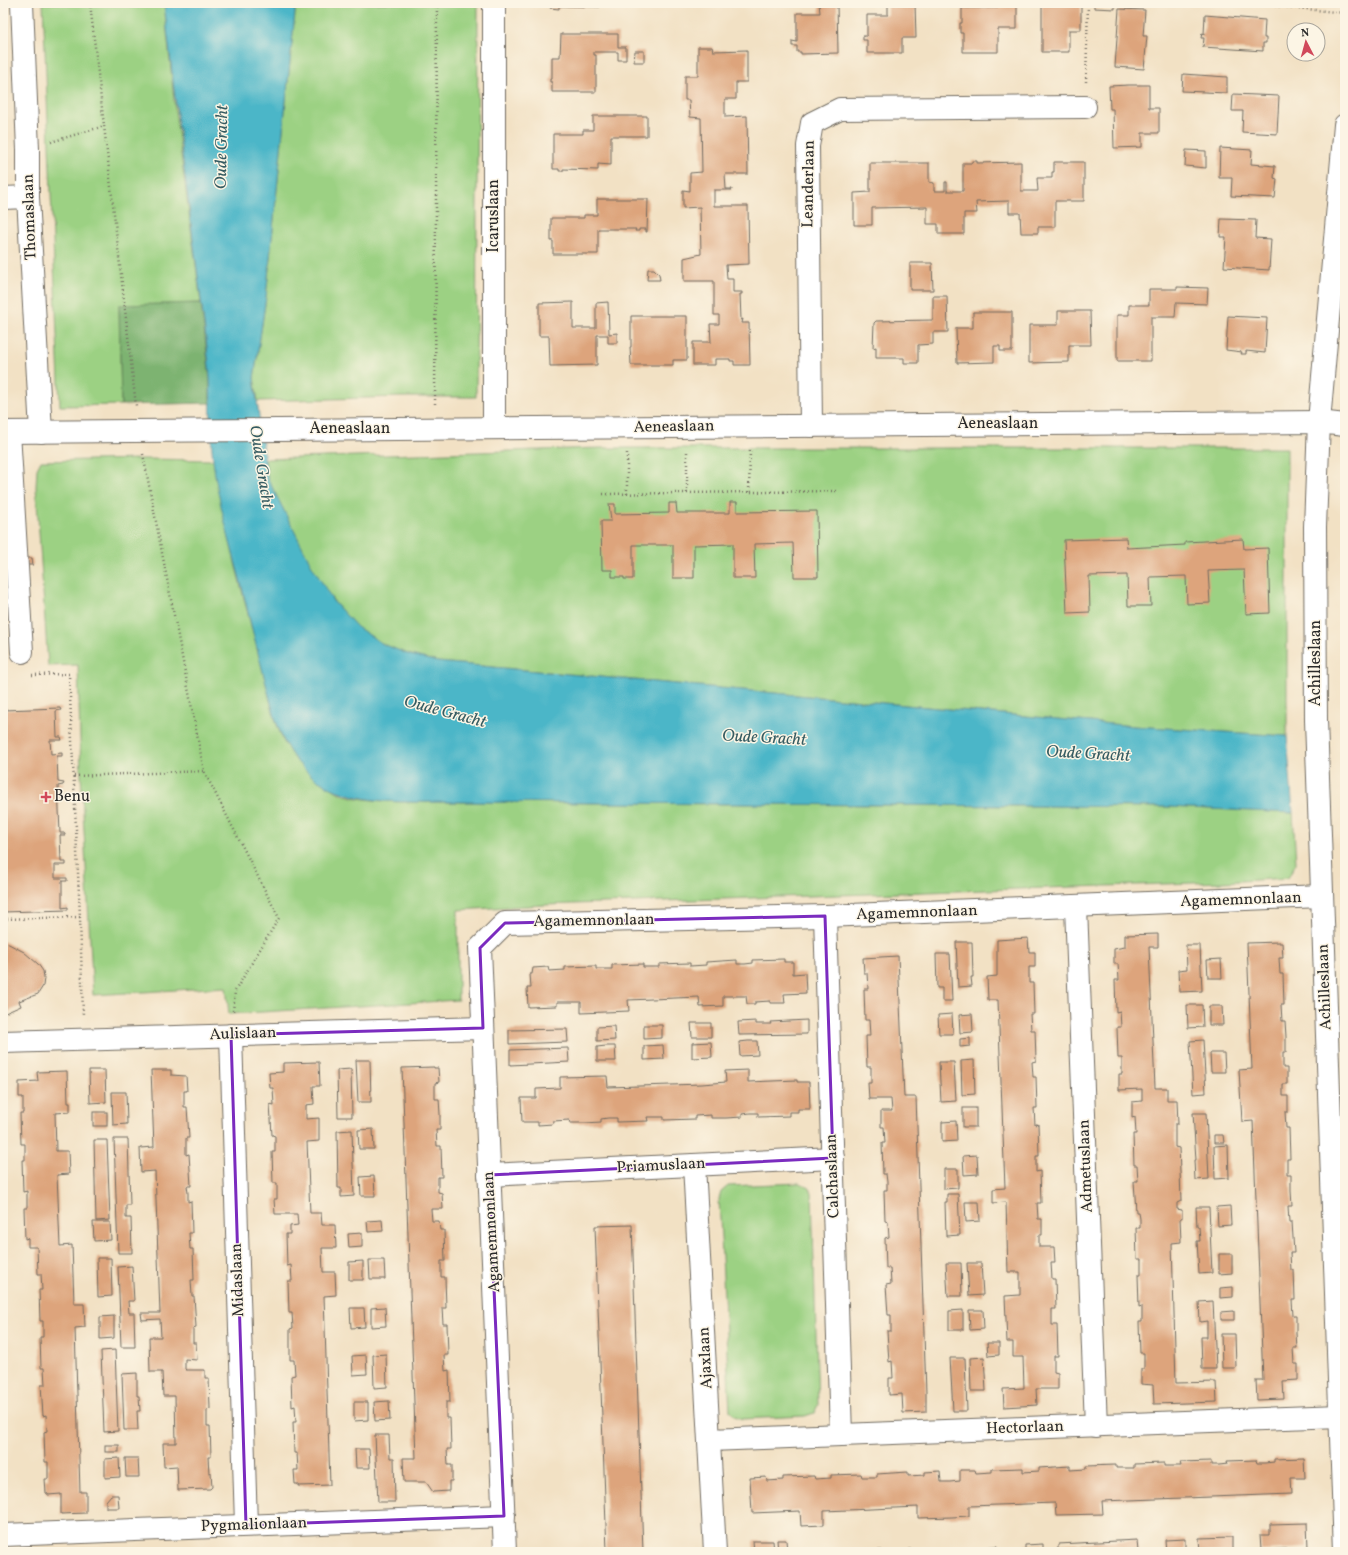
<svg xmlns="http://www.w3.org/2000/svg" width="1348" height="1555" font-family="Vollkorn,serif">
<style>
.green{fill:#9cd183;stroke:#647e57}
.forest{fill:#7db371;stroke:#546f4e}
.water{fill:#4bb6c8;stroke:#3b707a}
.building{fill:#dda47b}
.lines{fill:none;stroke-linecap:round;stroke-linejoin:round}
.minor-casing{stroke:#716b61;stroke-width:24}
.path{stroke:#716b61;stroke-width:2.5;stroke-dasharray:1 3;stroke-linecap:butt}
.minor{stroke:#fff;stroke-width:22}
.marked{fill:none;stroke:#7b2cbf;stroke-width:3;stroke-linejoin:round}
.poi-dot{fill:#d1495b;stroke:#fcf5e5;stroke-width:1.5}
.labels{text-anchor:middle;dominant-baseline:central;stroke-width:3;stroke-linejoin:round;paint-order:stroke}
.street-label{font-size:16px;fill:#2b2b2b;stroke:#fcf5e5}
.poi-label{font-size:16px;fill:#2b2b2b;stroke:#fcf5e5;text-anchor:start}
.water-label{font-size:17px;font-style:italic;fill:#365c62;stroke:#fcf5e5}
</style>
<rect width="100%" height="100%" fill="#fcf5e5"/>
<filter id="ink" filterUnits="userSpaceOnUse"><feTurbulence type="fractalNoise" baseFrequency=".025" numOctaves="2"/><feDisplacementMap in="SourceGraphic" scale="8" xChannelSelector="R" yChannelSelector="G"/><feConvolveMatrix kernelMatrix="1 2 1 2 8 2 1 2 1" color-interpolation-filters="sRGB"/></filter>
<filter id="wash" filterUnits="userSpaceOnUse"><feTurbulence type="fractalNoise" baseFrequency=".012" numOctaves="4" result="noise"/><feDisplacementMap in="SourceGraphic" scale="16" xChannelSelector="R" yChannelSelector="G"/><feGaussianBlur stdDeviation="0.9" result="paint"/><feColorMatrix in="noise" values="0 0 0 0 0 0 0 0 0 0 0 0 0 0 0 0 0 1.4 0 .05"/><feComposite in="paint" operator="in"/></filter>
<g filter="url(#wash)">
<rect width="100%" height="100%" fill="#f2e1c4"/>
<g class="green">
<path d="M43 3H164L175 110 201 303 119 306 121 405 60 406Z"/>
<path d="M296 3H478L476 397H401L258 401 254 378 266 297Z"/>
<path d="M600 448H1287V736L1133 726 438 662C409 655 381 647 358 628 326 601 299 544 282 507 277 498 271 487 267 477 266 471 266 465 265 459Z"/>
<path d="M143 459 213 460C225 528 243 596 261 663 268 689 273 721 285 744 288 750 330 787 336 791 357 805 438 802 465 802L1170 807 1293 813 1296 863 1288 878 1223 882 544 905 458 910V1000L229 1014 226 987 93 995 81 775 78 665 48 666 36 487 37 469 41 461Z"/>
<path d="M800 1183 807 1186 812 1193 818 1405 814 1413 805 1416 742 1419 735 1416 730 1411 719 1199 721 1192 728 1186Z"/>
</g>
<path class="forest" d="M201 303 210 379V403L121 405 119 305Z"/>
<path class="water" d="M164 3H296L266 297 254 378 267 477 311 564 333 601 357 627 383 644 410 655 438 662 1133 726 1287 736 1293 813 1170 807 465 802C411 801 342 810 302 767 279 744 273 710 265 680 257 649 249 618 242 587 231 545 218 503 213 460 210 434 211 406 210 379 209 363 207 347 205 331 191 222 176 113 164 3Z"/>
<g id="blocks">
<g class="building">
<path d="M550 3H600V7L559 6V9L550 8Z"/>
<path d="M819 3H837L838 53 801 54V52H797V46H792V41L797 42V13H820Z"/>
<path d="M888 3H915L916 38H902V53H867V40H863V36H867V15H888Z"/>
<path d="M997 3H1017V29H998V52H963V33H960V23H962V8H997Z"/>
<path d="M1042 3H1081V30H1069V52H1042Z"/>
<path d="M1094 3H1115V9L1094 8Z"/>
<path d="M1119 9 1145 10 1143 36H1147L1144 69 1115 67Z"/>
<path d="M1205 15 1265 20 1264 38H1266V43H1263V51L1203 47 1204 38H1201L1202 33 1204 34Z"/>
<path d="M561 34H618V47H626V60H618V52H594V55H596V92H552V82H550V79H552V57H560Z"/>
<path d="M698 47H712L713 51 747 50V82H736V99H725V117L747 116 748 174H725L726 189H732V190H714V206H748L749 264 726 265 727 279H733V292H742V294H740L741 320 743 319 742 323H749L750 365H734V361H730V359H715V365H693V342H711L710 324H719V315H714V281H684V258L701 254 700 207 683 208V190L690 191V173L702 172 701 118 690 117 689 100H685V76H698Z"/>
<path d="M635 51H644V62H634Z"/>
<path d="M1183 74 1227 77V93L1182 91Z"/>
<path d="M1129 85H1149V108H1159V133H1142V147L1114 148 1113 109H1110L1109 86Z"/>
<path d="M1233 94 1279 96 1277 134 1242 132 1243 111H1232Z"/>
<path d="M593 116H647V136H611V165L598 164V170L563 169V171H559V169H553V134H583V130H593Z"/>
<path d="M1220 148 1252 150 1251 164 1275 166 1274 178 1277 179 1275 198 1231 196 1232 178H1219Z"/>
<path d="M1186 150 1206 151V168L1185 166Z"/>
<path d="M972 161H977V163L1021 162V191H1038L1037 178H1052V172H1054V162H1084V201H1055V227H1038V233H1021L1020 213H1009V201L976 202 977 213H964V234H938V224H927V207L872 208V225H854V193L870 192V163H929V182L934 183V191H945V182H947V191H963V163H972Z"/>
<path d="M597 199H648L647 232H646V229H639V231H635L636 229H598V254H553V241H551V218H584V215H597Z"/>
<path d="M1221 219 1256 220 1255 238 1271 239 1269 270 1224 267 1226 237H1220Z"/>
<path d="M910 263H932L933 290H910Z"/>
<path d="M648 269H654L659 274 660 280H647Z"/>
<path d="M1177 287 1208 288 1207 304 1176 303 1175 317H1151V361H1117V315H1129V305H1149V289H1177Z"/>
<path d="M933 296H947L948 332H933V344L918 345V363H904V358H876V347L873 348 874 323 876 321 933 320Z"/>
<path d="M573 302V328H596V303L608 302 609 334 617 333V343H608V335H597V365L550 366 549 336H539V303Z"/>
<path d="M1058 311H1090L1091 345H1069V362L1029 363V325H1058Z"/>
<path d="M973 312H1012V351H1000V346H994V362L957 363 956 328H973Z"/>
<path d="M631 316H687V360H673V365H631L630 347H631Z"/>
<path d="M1228 316 1267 318 1265 353 1246 351V354H1241L1242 352 1226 350Z"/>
<path d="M730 502H737V512L817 511 818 577H794L793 543 754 544 755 578H733V544L694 545V578H673V545H633V579H624V577H612V570H602L601 521H611L609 504H615V514L669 513V503H676L677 513H730Z"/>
<path d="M1126 538 1127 548 1185 545V542L1243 539 1244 549 1268 548 1270 613 1246 614 1244 570 1208 571 1210 603 1187 604 1186 576 1150 577 1151 606H1128L1127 575 1089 576 1090 612 1067 613 1064 540Z"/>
<path d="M25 558H32L33 565H26Z"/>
<path d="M60 708 61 710 56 711 57 737H61L62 740H50L51 754 62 753V756H57L58 782 64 783 63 785 58 786 60 833H65V835H60L61 862H66V865H55V878H67V881H62V908L68 907V910L3 912V710Z"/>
<path d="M1158 934V947H1149L1155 1088H1167V1100H1177L1178 1124H1175V1147L1179 1148 1180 1171 1181 1201 1177 1203V1209L1182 1210V1218H1180L1181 1242 1172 1243 1176 1383 1216 1382 1217 1402 1154 1404 1153 1385 1141 1384V1369H1144V1353H1140L1139 1322H1142V1306L1139 1307 1138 1275H1141V1259H1137L1136 1228H1140V1219L1139 1212H1136L1134 1181H1138L1137 1165H1134L1133 1134H1136L1135 1117 1132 1118V1102L1142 1101V1089L1119 1090V1074H1122V1058H1118L1117 1027H1121L1120 1011 1116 1012 1115 980H1119L1118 964H1114V949L1125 947V935Z"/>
<path d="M1028 938 1029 952H1035V967H1029V983H1033L1034 1014H1030L1031 1030H1035L1036 1061 1032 1062 1033 1077H1036L1037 1108H1034L1035 1125 1038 1124 1039 1156H1036V1172L1040 1171 1041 1203H1037L1038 1219H1042V1235H1039V1247H1054L1055 1263H1051L1052 1279H1055L1056 1309H1052V1325H1057L1058 1356H1054V1372L1058 1373V1389H1036L1037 1405 1004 1407 1003 1389 1024 1388 1023 1357H1013V1342H1007L1005 1296 1020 1295V1272H1008L1006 1202 993 1203V1189L1005 1188 998 1000H988L987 977 997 976V940Z"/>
<path d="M3 941 24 952 38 964 43 971 44 978 43 986 38 994 19 1001 21 1006 3 1014Z"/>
<path d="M956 942H972L973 977H971L972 986 958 987Z"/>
<path d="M1279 942V943H1282L1283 958H1279L1280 974H1283L1284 1005H1281L1282 1021H1285L1286 1037V1052H1283V1068H1287V1084H1283V1096H1288V1112H1285L1286 1128H1289L1290 1159H1287V1175H1291V1191L1292 1206H1288L1289 1222H1292L1294 1253H1290L1291 1270H1294L1295 1300H1292L1293 1316H1296V1333L1297 1348H1293L1294 1364H1298V1380L1283 1381 1284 1399 1257 1400 1256 1380H1263L1253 1121 1242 1122 1239 1070 1252 1069 1247 943Z"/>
<path d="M1186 945H1200L1202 991 1179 992 1178 970 1187 969Z"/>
<path d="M936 954H950L952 1001H942V988H937Z"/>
<path d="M898 956 904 1097H916L926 1393V1412L903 1413 902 1394 889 1395V1378H893L892 1361 889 1362 887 1331H891V1315H888L886 1285 891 1284 890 1268H886L885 1238 889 1237 888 1222 885 1221 884 1190H887V1182L886 1174H883L882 1143H885L884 1127H881V1111H892L891 1099H869L868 1083H871V1067H867L866 1036H870L869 1020H865L864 989H868L867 973H864L863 958Z"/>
<path d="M784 959V962H793V974L805 973 806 993 784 994 785 1003H770V1001L755 1002V1004H747L746 996H723V1006L700 1007 699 997 628 1000 629 1011 581 1013V1002H557V1006L528 1007 527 988H531L530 974H532L533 968 548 967 549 971 565 970V967L596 966V969H612V965L643 964V967H659V964L690 963V966L706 965V962L737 960V964H745L753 963V960Z"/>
<path d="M1221 959 1222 978H1208L1207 960Z"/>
<path d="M1187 1005H1202L1203 1027 1188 1028Z"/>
<path d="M1209 1006H1222L1223 1025H1209Z"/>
<path d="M952 1014 953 1034H939L938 1015Z"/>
<path d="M972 1014 973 1032 960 1033 959 1015Z"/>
<path d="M807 1020V1034L739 1035 738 1022 756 1021V1024H771L770 1022Z"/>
<path d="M691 1023H711V1037H692Z"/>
<path d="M644 1025H662V1038L644 1039Z"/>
<path d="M614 1026 615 1040 597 1041V1027Z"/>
<path d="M567 1029 568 1042 509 1044V1030Z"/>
<path d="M970 1038V1046L960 1047V1039Z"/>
<path d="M1203 1040 1206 1093 1193 1094 1190 1041Z"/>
<path d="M748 1041H757L758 1055 740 1056 739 1042Z"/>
<path d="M711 1042 712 1057 692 1058V1043Z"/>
<path d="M663 1045 664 1059 644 1060V1046Z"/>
<path d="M606 1046H615L616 1061H597V1047Z"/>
<path d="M568 1048 569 1062 510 1065V1050Z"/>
<path d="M1210 1053H1224L1225 1072H1211Z"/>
<path d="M356 1060H370L371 1102H358Z"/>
<path d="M974 1060 975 1094 962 1095 961 1061Z"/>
<path d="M319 1062 320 1086H313L314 1104 306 1105V1119L319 1118V1141L307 1142 310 1213H321L322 1225H335L336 1248H322L323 1272H335L336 1295 324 1296 330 1485 298 1486V1484H295L294 1470H298L297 1453H294L293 1422H296L295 1406 292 1407 291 1376 295 1375 294 1360H290V1329L293 1328 292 1313H289L288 1281H292L291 1265 287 1266 286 1234H290V1226L298 1225 297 1214H275L274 1199H277V1183H273L272 1152H275V1136L272 1135 270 1104 274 1105 273 1088H270L269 1073 283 1072V1063Z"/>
<path d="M939 1062H954L956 1101 941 1102Z"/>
<path d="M434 1067V1068H438L439 1082 435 1083V1099H439L440 1114V1130H436L437 1146H441L442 1177H438V1192L442 1193 443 1209H431L432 1221H439L440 1230H444L445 1261H441V1277H445L446 1308H442L443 1324H447L448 1355H444L445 1371 449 1370 450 1402H446V1418H450L451 1449H447L448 1465H452V1481H449V1491L433 1492 426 1482H404L403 1458H416L402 1068Z"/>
<path d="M351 1069 352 1117H338L337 1070Z"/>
<path d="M89 1070H105L106 1102 90 1103Z"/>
<path d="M151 1070H171V1075L186 1076 187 1091H184V1107H187L189 1138H186V1155L189 1154 191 1186H187L188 1193V1202L191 1201 192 1233H189L190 1249H193L194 1280H191L192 1296H194L196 1327 193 1328V1343H196L197 1360 185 1359V1369L186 1370H205V1378H209L210 1409 207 1410V1426H210L211 1457H208L209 1473 211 1472 212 1487 210 1489 178 1490 177 1466 164 1467 163 1443H176L175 1396H163L162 1372H150L149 1337H161L160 1319 142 1320 141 1313H160L155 1171 141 1172 140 1148 154 1147Z"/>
<path d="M748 1070V1082L797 1080V1082H809L810 1109H798V1112H789V1116L758 1117V1113H750L742 1114V1117L726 1118H711V1115L695 1116V1119L664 1120V1117H647L648 1121 617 1122V1118H608L601 1119V1122L585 1123H570L569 1120 553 1121V1124L538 1125V1122H522L521 1098H536V1089L560 1088V1077L607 1076 608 1087 702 1084 726 1082 725 1071Z"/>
<path d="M67 1071 68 1103H70V1112L55 1113 56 1151H68L69 1174 57 1175 60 1246 72 1245 74 1304H84L85 1327 75 1328 80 1492H86V1513L61 1514V1494L48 1495V1494L46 1493 45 1479H48V1462H45L44 1432 47 1431 46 1415 43 1416 42 1400 41 1385H45L44 1368H41L40 1337H43V1321H40L39 1290H42L41 1274H38L37 1247H28V1238L25 1239 24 1208H27V1191L23 1192 22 1160H25V1144H21L20 1113H23V1097H19V1082L38 1081 37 1072Z"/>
<path d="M112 1092H126L127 1124 113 1125Z"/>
<rect x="963" y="1108" width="13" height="19"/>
<rect x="93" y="1112" width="14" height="14"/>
<path d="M1193 1113H1206L1209 1179 1195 1180 1194 1160H1196Z"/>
<path d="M956 1121 957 1141 942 1142V1122Z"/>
<path d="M373 1129 374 1149H359L358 1130Z"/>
<path d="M352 1130 354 1196 341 1197V1188H338L337 1131Z"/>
<path d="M1214 1135H1223L1224 1143H1214Z"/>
<path d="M114 1139H128L130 1205H126V1218H131L132 1253H118Z"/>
<path d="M94 1140H107L110 1220 96 1221Z"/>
<path d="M1228 1145 1229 1178 1215 1179 1214 1146Z"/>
<path d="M977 1155 978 1174 964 1175 963 1156Z"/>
<path d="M944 1169H958V1188L944 1189Z"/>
<path d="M374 1176 375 1196H361L360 1177Z"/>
<path d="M947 1194H958L960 1235 946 1236 945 1202H947Z"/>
<path d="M965 1202H979L980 1221 966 1222Z"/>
<path d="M1230 1206 1231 1225 1218 1226 1217 1207Z"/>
<path d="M1196 1207H1209L1212 1273 1199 1274 1197 1241H1200L1199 1227H1197Z"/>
<path d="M382 1220 383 1231 368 1232 367 1221Z"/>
<path d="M93 1222H110L111 1240 94 1241Z"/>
<path d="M632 1225 643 1552H607L595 1226Z"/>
<path d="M362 1233V1247L349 1248 348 1234Z"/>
<path d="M1219 1254H1232V1273L1219 1274Z"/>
<path d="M97 1258H111L112 1296 98 1297Z"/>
<path d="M369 1260H384L385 1279H370Z"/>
<path d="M363 1261V1280H349V1262Z"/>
<path d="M946 1263H961L962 1296H948Z"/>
<path d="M967 1263H981L983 1295 969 1296Z"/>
<path d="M132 1266 134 1301H128L129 1313H134L135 1347H121L118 1267Z"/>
<path d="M1233 1287V1297L1220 1298V1288Z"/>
<path d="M1213 1301 1216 1369H1202L1201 1337H1207V1321L1200 1322 1199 1302Z"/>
<path d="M385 1307 386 1326 371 1327V1308Z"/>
<path d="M350 1308H364L365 1327 351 1328Z"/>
<path d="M963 1310V1330H949V1311Z"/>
<path d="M969 1310H983L984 1329 970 1330Z"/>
<path d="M1234 1311V1320H1221V1312Z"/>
<path d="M114 1316V1338L100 1339V1317Z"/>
<path d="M1221 1334H1235L1236 1368H1222Z"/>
<path d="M987 1343H999V1355L988 1356Z"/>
<path d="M115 1350 118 1431 104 1432 101 1351Z"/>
<path d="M386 1354 387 1387 374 1388 373 1355Z"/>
<path d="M366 1355 367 1374 353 1375 352 1356Z"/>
<path d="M984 1357 986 1391H971L970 1358Z"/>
<path d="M950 1358H965L967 1411H953Z"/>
<path d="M137 1373V1396H139L140 1411H137L138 1430H124L122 1374Z"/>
<path d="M389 1401 390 1420 375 1421 374 1402Z"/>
<path d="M354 1402H368V1420L354 1421Z"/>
<path d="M375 1435H389L390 1458H394L395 1502H378Z"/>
<rect x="105" y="1445" width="14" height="7"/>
<path d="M355 1449H369L370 1468H356Z"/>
<path d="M119 1458 120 1477 105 1478V1459Z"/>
<path d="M125 1458H138L139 1477H126Z"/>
<path d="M1304 1458 1305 1478H1291L1292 1494 1102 1501 1103 1514 1056 1515 1055 1503 969 1506V1516L952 1517 918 1518V1507L824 1511V1525L801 1526 800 1511 752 1513 750 1478 766 1477 767 1481 783 1480V1477L814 1476 815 1479 831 1478V1475L861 1474 862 1477H877V1474L908 1472V1476L925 1475V1472L940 1471 941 1482H950L960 1481V1470H975L976 1473 992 1472V1469L1023 1468V1472L1039 1471V1468L1070 1466V1470L1086 1469V1466L1116 1465V1468H1134V1464L1164 1463V1466H1181L1180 1462 1211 1461V1465H1219L1228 1464 1227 1461 1256 1460 1257 1463H1265L1274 1462V1459Z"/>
<path d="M111 1495H118L119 1508H106V1501Z"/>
<path d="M1307 1523 1308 1548 1261 1550 1260 1535H1270V1524Z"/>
<path d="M1232 1537V1552H1200L1199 1538Z"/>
<path d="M1185 1539V1552H1166L1165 1540Z"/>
<path d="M777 1540H786L787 1552H778Z"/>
<path d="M1137 1540 1138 1552H1058V1544Z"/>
<path d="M753 1541H773L774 1552H754Z"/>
<path d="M1043 1544V1552H1025V1545Z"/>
<path d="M997 1546 998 1552H978V1547Z"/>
<path d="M908 1549H918L919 1552H908Z"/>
<path d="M881 1550V1552H865V1551Z"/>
</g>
</g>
</g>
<g filter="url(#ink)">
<use href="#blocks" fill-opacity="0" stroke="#716b61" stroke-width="1"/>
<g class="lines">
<g class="minor-casing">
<g id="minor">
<path d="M22 3 28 150V197L41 432"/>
<path d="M494 3V428"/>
<path d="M3 198 28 197"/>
<path d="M811 426 808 146 812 123 840 109 1085 107"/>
<path d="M3 432 1319 422 1345 425"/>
<path d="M9 432 22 652"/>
<path d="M1076 907 1096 1426"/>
<path d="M825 916 841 1435"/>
<path d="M231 1035 246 1525"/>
<path d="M3 1042 483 1028"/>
<path d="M694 1165 715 1552"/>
<path d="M489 1175 833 1158"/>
<path d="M710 1440 1340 1416"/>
<path d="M3 1535 504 1516"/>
<path d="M505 1552 480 948 505 923 825 916 1322 896"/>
<path d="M1345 1552 1316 720 1315 527 1319 422 1345 125"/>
</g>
</g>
<g class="path">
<path d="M90 3 136 406"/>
<path d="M1247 3 1345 13"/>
<path d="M1086 82 1088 3"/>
<path d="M51 142 104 126"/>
<path d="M435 404 437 3"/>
<path d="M143 454 204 771 279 918 235 991 233 1011"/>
<path d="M749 492 750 451"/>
<path d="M687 493V452"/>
<path d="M603 494 838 491"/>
<path d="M627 494V452"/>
<path d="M32 675 69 674 80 917 83 1015"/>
<path d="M74 776 204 771"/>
<path d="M3 919 80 917"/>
</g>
<use href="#minor" class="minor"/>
</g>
</g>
<path class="marked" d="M825 916 833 1158 489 1175 504 1516 246 1525 231 1035 483 1028 480 948 505 923Z"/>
<path class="poi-dot" d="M44 791h4v4h4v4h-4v4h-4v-4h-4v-4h4z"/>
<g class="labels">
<g class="street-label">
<text transform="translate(809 184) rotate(-89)">Leanderlaan</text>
<text transform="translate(494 216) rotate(-90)">Icaruslaan</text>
<text transform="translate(30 217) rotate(-92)">Thomaslaan</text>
<text x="998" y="424">Aeneaslaan</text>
<text transform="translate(674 427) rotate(-1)">Aeneaslaan</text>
<text x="350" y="429">Aeneaslaan</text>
<text transform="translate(1316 663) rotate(-90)">Achilleslaan</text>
<text transform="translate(1241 900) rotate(-2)">Agamemnonlaan</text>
<text transform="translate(917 913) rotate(-2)">Agamemnonlaan</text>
<text transform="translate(594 921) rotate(-1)">Agamemnonlaan</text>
<text transform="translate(1325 987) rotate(-92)">Achilleslaan</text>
<text transform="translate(243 1034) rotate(-2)">Aulislaan</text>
<text transform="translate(661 1166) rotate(-3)">Priamuslaan</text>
<text transform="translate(1086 1166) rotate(-92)">Admetuslaan</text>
<text transform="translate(833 1176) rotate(-92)">Calchaslaan</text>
<text transform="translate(492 1232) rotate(-93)">Agamemnonlaan</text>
<text transform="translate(238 1280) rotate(-92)">Midaslaan</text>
<text transform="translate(706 1358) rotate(-93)">Ajaxlaan</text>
<text transform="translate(1025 1428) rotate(-2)">Hectorlaan</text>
<text transform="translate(254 1525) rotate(-2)">Pygmalionlaan</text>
</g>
<g class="poi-label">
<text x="54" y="797">Benu</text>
</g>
<g class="water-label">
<text transform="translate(222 147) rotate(-89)">Oude Gracht</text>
<text transform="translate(261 467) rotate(81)">Oude Gracht</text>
<text transform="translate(445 712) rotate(15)">Oude Gracht</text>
<text transform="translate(764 738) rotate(3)">Oude Gracht</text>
<text transform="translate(1088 754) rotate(3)">Oude Gracht</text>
</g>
</g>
<rect width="1348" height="1555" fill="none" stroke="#fcf5e5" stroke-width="16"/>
<g transform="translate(1306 42) rotate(354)"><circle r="19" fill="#fcf5e5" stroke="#a8a49b"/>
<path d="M0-3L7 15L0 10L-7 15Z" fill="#d1495b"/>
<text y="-6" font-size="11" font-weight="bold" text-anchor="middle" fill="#2b2b2b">N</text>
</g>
</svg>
